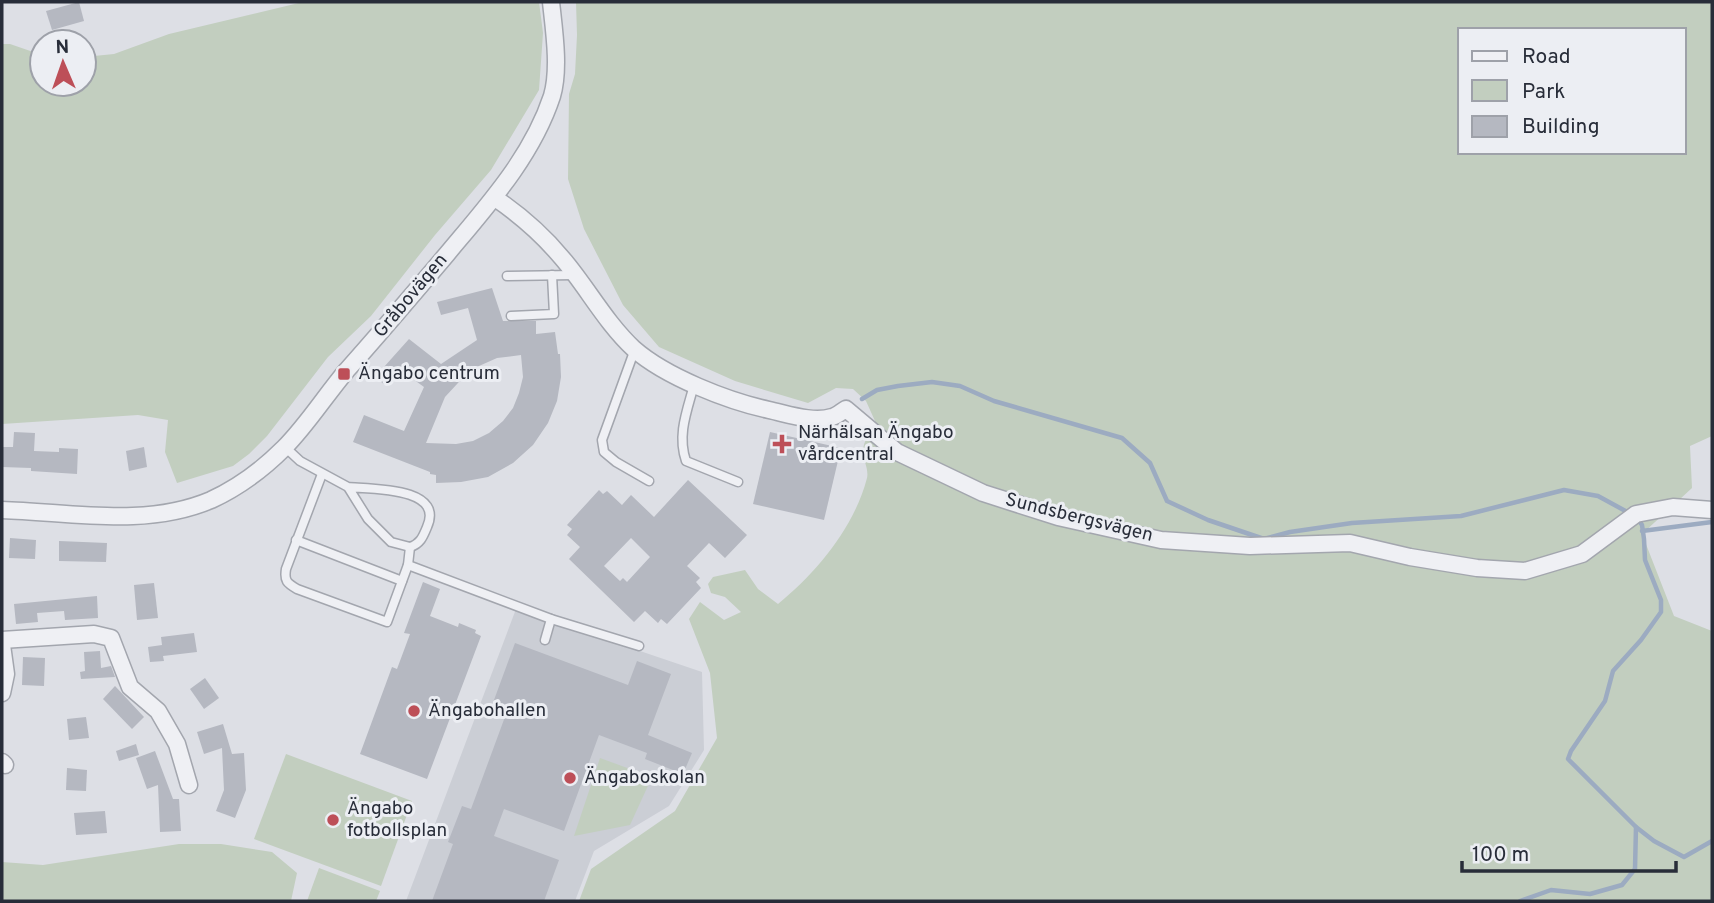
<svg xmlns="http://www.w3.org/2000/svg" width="1714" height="903" font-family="Overpass,sans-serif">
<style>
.built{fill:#cbced5}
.green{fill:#c2cebf;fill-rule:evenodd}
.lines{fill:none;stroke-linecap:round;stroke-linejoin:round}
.stream{stroke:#9cabc1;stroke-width:4.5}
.building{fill:#b5b8c1;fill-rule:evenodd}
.lane-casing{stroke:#a3a6ae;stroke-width:11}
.street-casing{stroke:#a3a6ae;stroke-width:19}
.lane{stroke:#eff0f4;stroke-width:8}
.street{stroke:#eff0f4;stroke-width:16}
.poi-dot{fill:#bd4f58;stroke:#eceef3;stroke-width:2.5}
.labels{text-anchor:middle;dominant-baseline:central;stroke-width:6;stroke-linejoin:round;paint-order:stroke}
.street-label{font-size:19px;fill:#282d39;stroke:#eceef3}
.poi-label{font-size:19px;fill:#282d39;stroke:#eceef3;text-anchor:start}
</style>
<rect width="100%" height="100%" fill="#dddfe5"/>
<path class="built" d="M516 609 702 672 704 750 669 806 594 851 575 901H406Z"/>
<g class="green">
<path d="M303 2H539L543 33 539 90 491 170 435 235 371 316 328 357 267 436 249 454 233 466 177 483 165 452 168 420 138 415 2 424V44H10L42 55V84H84V57L114 54 169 34Z"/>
<path d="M576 2H1712V436L1690 446 1692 488 1642 534 1674 616 1712 631V901H579L591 869 675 811 717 738 710 673 689 619 700 602 724 620 741 612 725 597 711 593 708 584 713 577 745 570 758 589 778 604C816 573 854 528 867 478 869 469 863 460 863 451 863 442 871 430 875 421L866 401 853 389 836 388 808 403 735 381 659 347 623 305 584 229 568 179 569 94 575 74 577 35ZM1460 30H1684V152H1460Z"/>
<path d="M286 754 412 801 381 886 254 839Z"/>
<path d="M600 758 652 777 630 825 574 836Z"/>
<path d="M179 844H221L272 852 297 873 291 901H2V862L43 865Z"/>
<path d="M319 868 380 891 376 901H307Z"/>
</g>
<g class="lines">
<g class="stream">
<path d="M862 399 877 390 898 386 932 382 960 386 994 401 1122 438 1150 463 1167 501 1208 520 1264 539 1290 532 1352 523 1461 516 1564 490 1598 496 1631 514"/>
<path d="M1642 531 1712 522"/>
<path d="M1636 827 1654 841 1684 857 1712 841"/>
<path d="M1520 901 1551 890 1590 894 1622 885 1635 869 1636 827 1568 759 1571 751 1605 701 1613 671 1641 640 1661 612V600L1645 560 1644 539 1642 525 1638 519"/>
</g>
</g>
<g class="building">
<path d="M79 2 84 21 52 30 46 11Z"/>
<path d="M492 288 503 321H536V334L555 332 558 354H560L561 377 557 401 548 423 533 445 513 463 488 477 461 482 436 483V475L430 474V472L353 442 364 415 404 431 424 387 399 369 385 385 375 377 409 339 441 364 477 340 468 308 441 315 437 302ZM521 355 523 377 519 393 513 408 503 421 489 433 473 441 456 444 426 443 445 397 470 370 497 358Z"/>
<path d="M14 432 35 433 34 451 59 452V448L78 449 77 474 31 471V468L2 467V447H13Z"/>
<path d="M770 432 841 448 824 520 753 504Z"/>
<path d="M144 447 147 467 129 471 126 451Z"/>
<path d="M688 480 747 535 725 558 709 543 687 566 700 578 696 582 701 588 667 624 661 619 658 623 645 611 634 622 569 559 580 547 567 535 572 529 567 525 599 490 603 494 607 491 622 505 631 495 654 517ZM631 538 650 557 627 582 623 578 620 581 604 566Z"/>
<path d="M10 538 36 540 35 559 9 558Z"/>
<path d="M59 541 107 543 106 562 59 561Z"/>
<path d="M423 582 440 589 430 616 458 627 459 623 476 630 475 633 481 636 427 779 360 754 392 667 397 669 410 634 404 633Z"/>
<path d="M154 583 158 618 137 620 134 585Z"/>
<path d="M97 596 98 618 65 620 64 611 37 613 38 622 16 624 14 604Z"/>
<path d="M194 633 197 652 163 656 164 661 150 662 148 647 162 645 161 637Z"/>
<path d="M515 643 628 685 637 661 671 674 648 735 692 753 683 774 645 759 647 753 599 735 564 831 504 809 494 836 559 860 544 901H432L453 844 448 842 462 806 471 809 509 706 494 700Z"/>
<path d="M100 651 101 668 111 666 115 677 81 679 80 672 85 671 84 652Z"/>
<path d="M23 657 45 658 44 686 22 685Z"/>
<path d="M205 678 219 698 204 709 190 689Z"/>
<path d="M115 686 144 717 132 729 103 699Z"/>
<path d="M86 717 89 738 69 740 67 719Z"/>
<path d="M223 724 232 754 244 753 246 790 235 818 216 811 224 790 222 748 204 754 197 732Z"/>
<path d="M136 744 139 755 119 761 116 751Z"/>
<path d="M155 751 173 799H179L181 831 160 832 158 785 147 789 136 758Z"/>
<path d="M67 768 87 770 86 791 66 790Z"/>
<path d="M105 811 107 833 76 835 74 813Z"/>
</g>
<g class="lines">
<g class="lane-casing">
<g id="lane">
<path d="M507 276 574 275"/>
<path d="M511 316 554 314 552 275"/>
<path d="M635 349 602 440 604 452 616 462 649 481"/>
<path d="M694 385C687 411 677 435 686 461L738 482"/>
<path d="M285 447 300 461 348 487 368 519 391 542 410 547C420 544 423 537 427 527 445 487 371 489 348 487"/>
<path d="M322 474 286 569C284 581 287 583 297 589L387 622 408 565 410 547"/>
<path d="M296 540 402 581"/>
<path d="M408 565 551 619 639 646"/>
<path d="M545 640 551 619"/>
</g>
</g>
<g class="street-casing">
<g id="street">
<path d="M495 198C520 215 542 234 562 258 587 287 605 322 634 349 666 377 728 401 769 410 788 414 813 423 832 417 837 416 842 411 846 409L897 452 983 493 1058 517 1161 540 1250 546 1350 543 1410 557 1477 568 1525 571 1582 554 1636 514 1673 507 1712 510"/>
<path d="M2 510C71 512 145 528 211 500 237 488 263 469 284 448 307 425 325 396 347 370 381 332 414 293 447 254 487 206 532 157 552 96 560 69 554 30 551 2"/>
<path d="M2 640 94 634 111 638 130 687 158 711 177 744 189 785"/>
<path d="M2 645 6 674 2 693"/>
<path d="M2 762 5 765"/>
</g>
</g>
<use href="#lane" class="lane"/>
<use href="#street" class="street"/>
</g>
<g class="poi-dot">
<rect x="337" y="367" width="14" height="14" rx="3.5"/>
<path d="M778.5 433.5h7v7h7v7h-7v7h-7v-7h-7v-7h7z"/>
<circle cx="414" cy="711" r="7"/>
<circle cx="570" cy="778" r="7"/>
<circle cx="333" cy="820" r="7"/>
</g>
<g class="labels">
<g class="street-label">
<text transform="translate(411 296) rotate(-50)">Gråbovägen</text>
<text transform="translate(1079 518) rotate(14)">Sundsbergsvägen</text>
</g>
<g class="poi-label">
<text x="358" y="374">Ängabo centrum</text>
<text x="798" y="433">Närhälsan Ängabo<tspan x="798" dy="22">vårdcentral</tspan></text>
<text x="428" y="711">Ängabohallen</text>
<text x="584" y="778">Ängaboskolan</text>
<text x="347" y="809">Ängabo<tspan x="347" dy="22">fotbollsplan</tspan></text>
</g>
</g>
<rect width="1714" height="903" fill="none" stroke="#282d39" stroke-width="7"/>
<rect x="1458" y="28" width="228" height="126" fill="#eceef3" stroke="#9ea1a9" stroke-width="2"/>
<rect x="1472" y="51" width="35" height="10" fill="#eff0f4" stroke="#9ea1a9" stroke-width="2"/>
<text x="1522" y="63" font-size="21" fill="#282d39">Road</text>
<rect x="1472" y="80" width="35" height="21" fill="#c2cebf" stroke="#9ea1a9" stroke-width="2"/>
<text x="1522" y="98" font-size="21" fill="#282d39">Park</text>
<rect x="1472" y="116" width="35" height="21" fill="#b5b8c1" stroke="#9ea1a9" stroke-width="2"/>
<text x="1522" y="133" font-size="21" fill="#282d39">Building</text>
<g transform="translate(63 63) rotate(358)"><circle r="33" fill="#eceef3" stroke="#9ea1a9" stroke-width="2"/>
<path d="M0-5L12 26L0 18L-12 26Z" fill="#bd4f58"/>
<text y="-10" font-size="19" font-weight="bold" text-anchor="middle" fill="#282d39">N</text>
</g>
<path d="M1462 861v10h214v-10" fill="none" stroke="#282d39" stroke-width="3.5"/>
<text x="1472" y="861" font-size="21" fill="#282d39" stroke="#eceef3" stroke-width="5" paint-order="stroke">100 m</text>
</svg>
